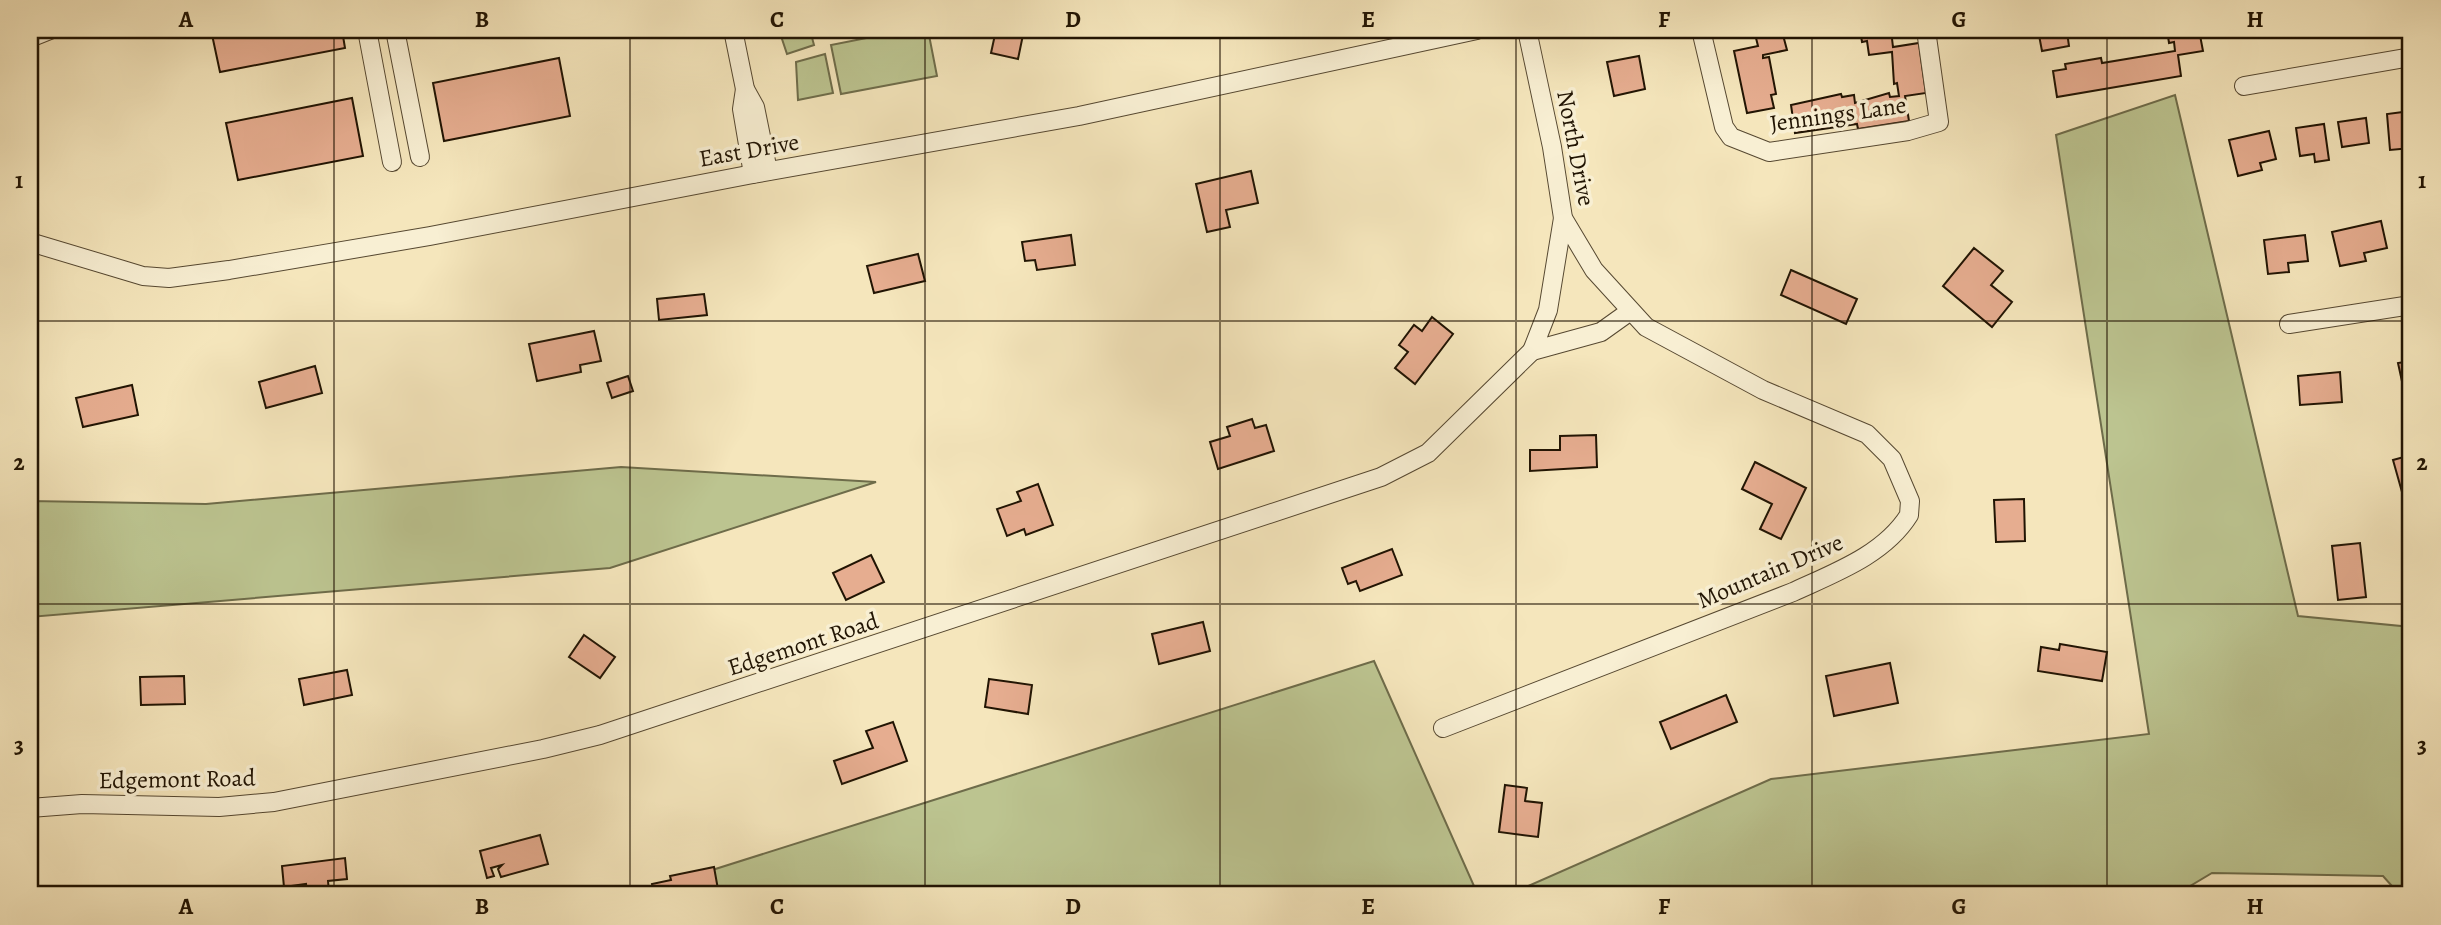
<svg xmlns="http://www.w3.org/2000/svg" width="2441" height="925" font-family="Alegreya,serif">
<style>
.green{fill:#bcc490;stroke:#6e6c4a;stroke-width:2}
.building{fill:#e6ad90;stroke:#211403;stroke-width:2}
.lines{fill:none;stroke-linecap:round;stroke-linejoin:round}
.minor-casing{stroke:#564831;stroke-width:20}
.minor{stroke:#f8efd3;stroke-width:18}
.grid{fill:none;stroke:#211403;stroke-width:2;stroke-opacity:0.55}
.labels{text-anchor:middle;dominant-baseline:central;stroke-width:7;stroke-linejoin:round;paint-order:stroke}
.street-label{font-size:24px;fill:#211403;stroke:#f8efd3}
.neatline{fill:none;stroke:#211403;stroke-width:2.5}
.grid-label{font-size:23px;text-anchor:middle;font-weight:bold;fill:#211403}
</style>
<rect width="100%" height="100%" fill="#f5e6bc"/>
<filter id="stains"><feTurbulence type="fractalNoise" baseFrequency=".00286" numOctaves="4"/><feColorMatrix values="0 0 0 0 .2 0 0 0 0 .09 0 0 0 0 .02 0 0 0 .5 -.17"/></filter>
<radialGradient id="worn" r=".72"><stop offset=".6" stop-color="#630" stop-opacity="0"/><stop offset="1" stop-color="#630" stop-opacity=".3"/></radialGradient>
<g class="green">
<path d="M779 30H810L814 45 787 54Z"/>
<path d="M907 30H928L937 76 841 94 831 45Z"/>
<path d="M825 54 833 93 798 100 796 62Z"/>
<path d="M2175 95 2298 616 2411 627V895H2400L2383 876 2212 873 2175 895H1508L1771 779 2149 734 2056 135Z"/>
<path d="M621 467 876 482 610 568 30 617V501L206 504Z"/>
<path d="M1374 661 1478 895H633Z"/>
</g>
<g class="building">
<path d="M211 30H342L345 48 220 72Z"/>
<path d="M996 30H1024L1018 59 991 53Z"/>
<path d="M1754 30H1786L1787 34 1783 35 1787 50 1763 55V58L1769 57 1776 94 1771 95 1774 108 1747 113 1734 51 1758 46Z"/>
<path d="M1860 30H1891L1893 47 1919 43 1926 93 1905 96 1909 121 1858 129 1857 124 1795 133 1791 105 1841 94 1842 97 1854 95 1855 103 1889 93 1890 97 1899 96 1897 83 1894 84 1892 52 1869 55 1867 41 1862 42Z"/>
<path d="M2038 30H2070L2067 32 2069 46 2042 51Z"/>
<path d="M2167 30H2199L2203 51 2178 55 2181 76 2057 97 2053 71 2066 69 2065 64 2101 58 2102 63 2175 51 2174 42 2169 43Z"/>
<path d="M2236 30H2264V31L2237 36Z"/>
<path d="M1639 56 1645 89 1614 96 1607 62Z"/>
<path d="M559 58 570 116 444 141 433 83Z"/>
<path d="M352 98 363 156 238 180 226 123Z"/>
<path d="M2411 111V148L2390 150 2387 114Z"/>
<path d="M2366 118 2369 143 2342 147 2338 122Z"/>
<path d="M2324 124 2329 160 2315 162 2314 154 2300 156 2296 128Z"/>
<path d="M2269 131 2276 159 2260 163 2262 170 2238 176 2229 140Z"/>
<path d="M1251 171 1258 203 1226 210 1230 227 1207 232 1196 184Z"/>
<path d="M2381 221 2387 248 2364 253 2366 261 2340 266 2332 232Z"/>
<path d="M1071 235 1075 265 1037 270 1035 260 1025 261 1022 242Z"/>
<path d="M2305 235 2308 261 2288 263 2289 272 2268 274 2264 240Z"/>
<path d="M1974 248 2003 271 1991 285 2012 302 1992 327 1943 286Z"/>
<path d="M918 254 925 281 874 293 867 266Z"/>
<path d="M1791 270 1857 299 1846 324 1781 295Z"/>
<path d="M704 294 707 315 659 320 657 299Z"/>
<path d="M1432 317 1453 334 1415 384 1395 368 1408 352 1399 345 1414 325 1422 331Z"/>
<path d="M594 331 601 361 580 365 581 372 537 381 529 344Z"/>
<path d="M2411 361V384L2403 386 2398 363Z"/>
<path d="M315 366 322 393 266 408 259 382Z"/>
<path d="M2340 372 2342 402 2300 405 2298 376Z"/>
<path d="M628 376 633 391 612 398 607 383Z"/>
<path d="M132 385 138 415 83 427 76 398Z"/>
<path d="M1252 419 1255 428 1266 425 1274 451 1218 469 1210 442 1230 436 1227 427Z"/>
<path d="M1596 435 1597 467 1530 471V450H1560V436Z"/>
<path d="M2411 455V489L2402 492 2393 460Z"/>
<path d="M1755 462 1806 488 1781 539 1760 529 1772 504 1742 489Z"/>
<path d="M1038 484 1053 525 1026 535 1024 529 1007 536 997 509 1021 501 1017 492Z"/>
<path d="M2024 499 2025 541 1996 542 1994 500Z"/>
<path d="M2360 543 2366 597 2338 600 2332 546Z"/>
<path d="M1392 549 1402 575 1360 591 1356 581 1348 584 1342 568Z"/>
<path d="M871 555 884 582 846 600 833 573Z"/>
<path d="M1203 622 1210 651 1159 664 1152 634Z"/>
<path d="M584 635 615 657 600 678 569 657Z"/>
<path d="M2060 644 2107 652 2102 681 2038 671 2041 647 2059 650Z"/>
<path d="M1890 663 1898 703 1834 716 1826 676Z"/>
<path d="M347 670 352 695 304 705 299 679Z"/>
<path d="M184 676 185 704 141 705 140 677Z"/>
<path d="M989 679 1032 685 1028 714 985 707Z"/>
<path d="M1726 695 1737 722 1671 749 1660 722Z"/>
<path d="M893 722 907 761 842 784 834 761 873 748 866 731Z"/>
<path d="M1505 785 1527 788 1525 801 1542 803 1538 837 1499 832Z"/>
<path d="M540 835 548 864 501 877 498 869 502 865 491 868 494 876 487 878 480 851Z"/>
<path d="M345 858 347 879 328 881 329 892 307 894 306 884 284 887 282 866Z"/>
<path d="M714 867 719 895H654L652 884 671 880 670 876Z"/>
</g>
<g class="lines">
<g class="minor-casing">
<g id="minor">
<path d="M367 30 392 162"/>
<path d="M395 30 420 157"/>
<path d="M733 30 745 89 755 107 768 171"/>
<path d="M1701 30 1724 127 1731 137 1769 152 1908 131 1939 122 1926 30"/>
<path d="M30 38 50 30"/>
<path d="M2244 86 2411 57"/>
<path d="M745 89 742 109 753 174"/>
<path d="M1563 218 1548 310 1532 351 1601 332 1629 312"/>
<path d="M30 242 143 276 169 278 229 270 430 236 753 174 1079 116 1477 30"/>
<path d="M2289 324 2411 305"/>
<path d="M1443 728 1793 592C1834 573 1884 555 1909 515L1910 501 1892 459 1867 434 1763 390 1646 327 1594 270 1563 218 1552 147 1527 30"/>
<path d="M30 808 82 804 219 807 274 802 543 749 600 735 1381 477 1428 453 1532 351"/>
</g>
</g>
<use href="#minor" class="minor"/>
</g>
<path class="grid" d="M334 30V895M630 30V895M925 30V895M1220 30V895M1516 30V895M1812 30V895M2107 30V895M30 321H2411M30 604H2411"/>
<g class="labels">
<g class="street-label">
<text transform="translate(1838 114) rotate(-8)">Jennings Lane</text>
<text transform="translate(1576 148) rotate(79)">North Drive</text>
<text transform="translate(749 150) rotate(-10)">East Drive</text>
<text transform="translate(1770 571) rotate(-23)">Mountain Drive</text>
<text transform="translate(803 644) rotate(-18)">Edgemont Road</text>
<text transform="translate(177 779) rotate(-1)">Edgemont Road</text>
</g>
</g>
<rect width="2441" height="925" fill="none" stroke="#f5e6bc" stroke-width="77"/>
<rect x="38" y="38" width="2364" height="848" class="neatline"/>
<g class="grid-label">
<text x="186" y="27">A</text>
<text x="482" y="27">B</text>
<text x="777" y="27">C</text>
<text x="1073" y="27">D</text>
<text x="1368" y="27">E</text>
<text x="1664" y="27">F</text>
<text x="1959" y="27">G</text>
<text x="2255" y="27">H</text>
<text x="19" y="188">1</text>
<text x="2422" y="188">1</text>
<text x="19" y="470">2</text>
<text x="2422" y="470">2</text>
<text x="19" y="753">3</text>
<text x="2422" y="753">3</text>
<text x="186" y="914">A</text>
<text x="482" y="914">B</text>
<text x="777" y="914">C</text>
<text x="1073" y="914">D</text>
<text x="1368" y="914">E</text>
<text x="1664" y="914">F</text>
<text x="1959" y="914">G</text>
<text x="2255" y="914">H</text>
</g>
<rect width="100%" height="100%" filter="url(#stains)"/>
<rect width="100%" height="100%" fill="url(#worn)"/>
</svg>
